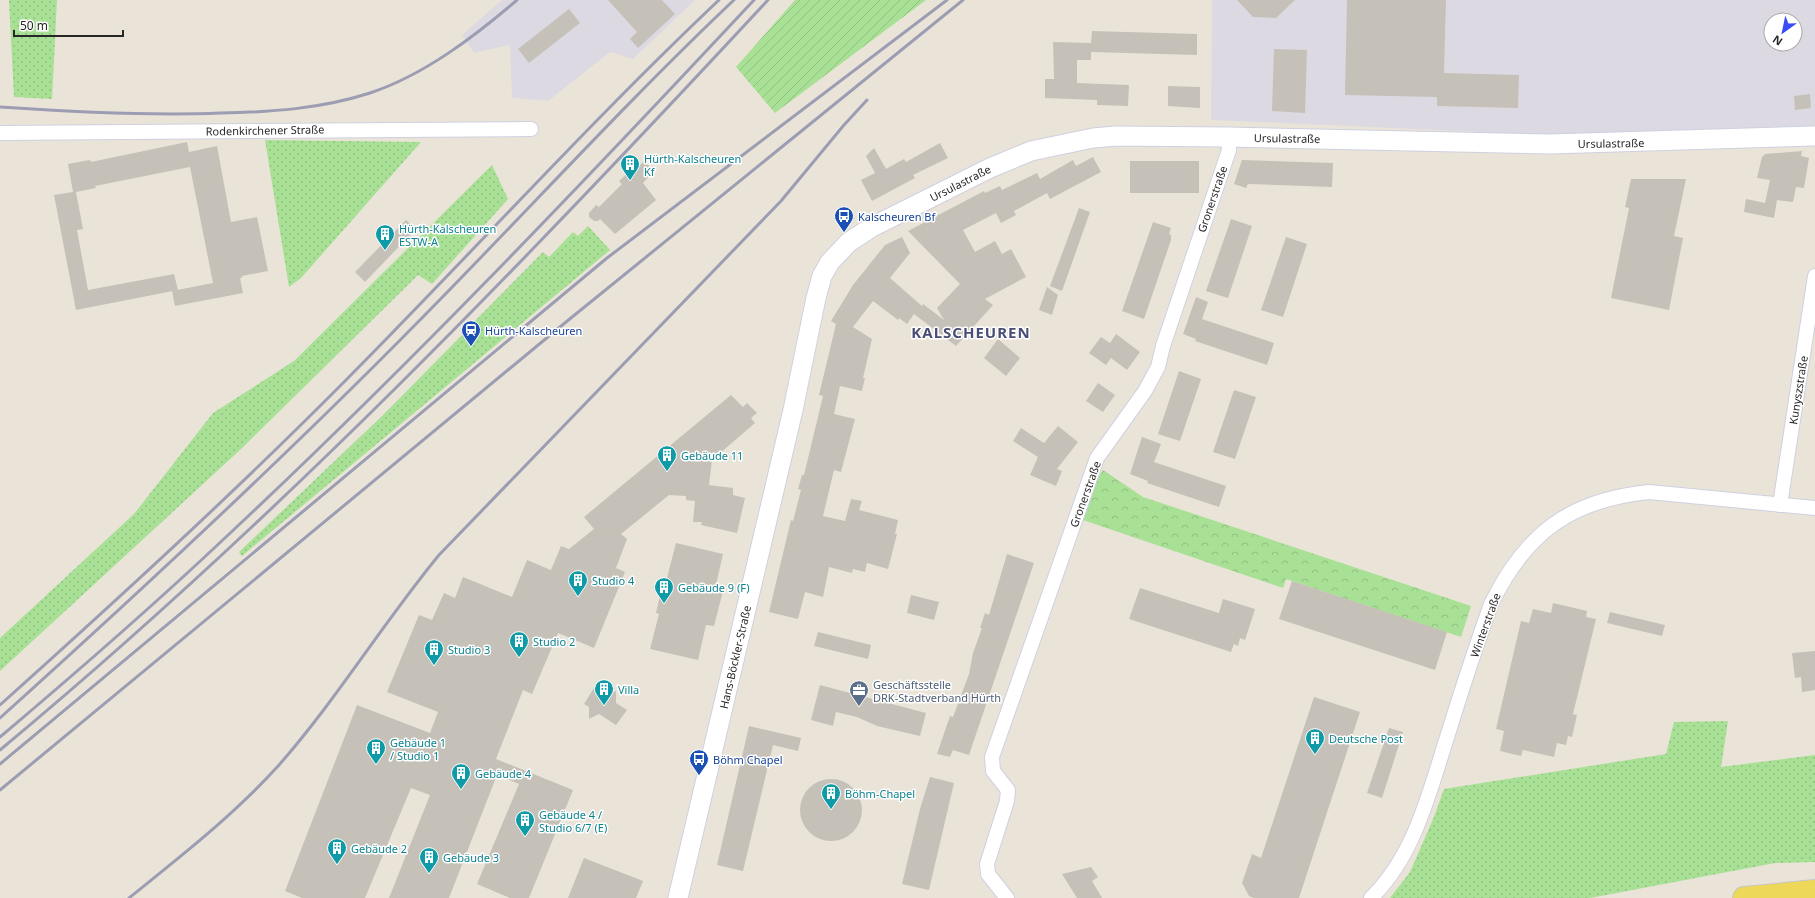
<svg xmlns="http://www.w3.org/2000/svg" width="1815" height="898" font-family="'Noto Sans',sans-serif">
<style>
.industrial{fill:#ddd9e2;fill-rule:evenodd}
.grass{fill:url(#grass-dots)}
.park{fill:url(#park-crowns)}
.garden{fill:url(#garden-furrows)}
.building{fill:#c5c1b8}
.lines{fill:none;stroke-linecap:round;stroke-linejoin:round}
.street-casing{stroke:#ced0e0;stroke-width:16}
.secondary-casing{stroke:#ced0e0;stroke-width:21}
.primary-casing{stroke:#c7c7c7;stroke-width:24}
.street{stroke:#fff;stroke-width:14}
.secondary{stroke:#fff;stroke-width:19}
.primary{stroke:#edd85a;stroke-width:22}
.rail{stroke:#9c9db2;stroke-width:3}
.labels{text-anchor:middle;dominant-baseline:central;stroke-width:3;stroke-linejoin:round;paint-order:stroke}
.street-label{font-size:11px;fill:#272727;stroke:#fff}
.culture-label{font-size:11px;fill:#0d838f;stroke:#fff;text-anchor:start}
.transit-label{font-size:11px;fill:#164399;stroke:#fff;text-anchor:start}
.service-label{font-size:11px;fill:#4e5e75;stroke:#fff;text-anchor:start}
.district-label{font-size:15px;font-weight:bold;letter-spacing:1px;fill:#494d76;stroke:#fff}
</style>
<defs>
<pattern id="grass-dots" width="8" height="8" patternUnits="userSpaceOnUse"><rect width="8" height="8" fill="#a8e095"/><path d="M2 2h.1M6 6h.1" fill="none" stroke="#91c080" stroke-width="1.8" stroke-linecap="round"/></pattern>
<pattern id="park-crowns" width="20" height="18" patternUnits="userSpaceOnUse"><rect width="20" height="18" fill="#a8e095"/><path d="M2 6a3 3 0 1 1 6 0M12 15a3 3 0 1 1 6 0" fill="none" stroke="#91c080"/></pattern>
<pattern id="garden-furrows" width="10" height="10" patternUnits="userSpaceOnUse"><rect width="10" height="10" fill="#a8e095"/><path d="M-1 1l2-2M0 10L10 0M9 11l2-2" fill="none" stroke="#91c080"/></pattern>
</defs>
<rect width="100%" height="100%" fill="#eae4d8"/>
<g class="industrial">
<path d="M502 0H695L633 59 610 52 548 101 512 98 510 45 474 53 462 35Z"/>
<path d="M1212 0H1815V129L1574 136 1211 120ZM1771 20H1795V44H1771Z"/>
</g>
<g class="grass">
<path d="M9 0H57L52 99 14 97Z"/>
<path d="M265 140 421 142 301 278 289 287Z"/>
<path d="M492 165 508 199 432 284 418 275 240 450 0 671V638L134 514 213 413 294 361Z"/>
<path d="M588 226 610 250 242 556 239 552 381 417 464 333 469 338 479 328 474 322 543 252 549 257 573 232 578 236Z"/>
<path d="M1728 721 1721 767 1815 755V862L1775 863 1590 898H1390L1410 872 1434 817 1444 789 1666 754 1674 722Z"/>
</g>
<path class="park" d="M1103 470 1143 497 1471 606 1461 637 1286 579 1283 588 1080 519 1089 491Z"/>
<path class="garden" d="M795 0H926L775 113 736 67Z"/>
<g class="building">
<path d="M608 0H662L675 14 638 48 630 39 637 32Z"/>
<path d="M1237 0H1295L1276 18 1253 17Z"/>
<path d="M1347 0H1446L1444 73 1519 75 1518 108 1437 106V97L1345 95Z"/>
<path d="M569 9 580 23 529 63 518 49Z"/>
<path d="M1092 31 1197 34V55L1091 52V48V60H1077V83L1129 85 1128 106 1097 105V100L1045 98V79H1054L1053 42 1091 43Z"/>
<path d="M1274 49 1307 50 1305 113 1272 111Z"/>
<path d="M1168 86 1200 87V108L1168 106Z"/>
<path d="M1810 94 1811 108 1795 110 1794 96Z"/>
<path d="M187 142 189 152 217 146 231 222 257 217 268 271 242 276V278H240L243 293 175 306 172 291 213 283 190 167 95 186 96 188 76 192 83 229 77 230 88 290 174 274 178 290 76 310 54 195 73 192 68 164 90 160 91 162Z"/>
<path d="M940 143 948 158 913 175 915 178 872 201 861 180 875 173 866 156 874 148 886 169 904 159 906 162Z"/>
<path d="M1802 151 1801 156 1809 158 1804 188 1796 187 1793 202 1777 200 1774 218 1744 212 1746 199 1765 203 1770 180 1757 178 1762 157 1765 154Z"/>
<path d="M1093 157 1101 172 1050 199 1047 193 1014 211 1016 215 1001 223 996 213 963 230 975 252 995 241 1002 254 1011 249 1026 277 985 299 993 305 956 346 914 314 907 324 899 318 898 320 873 301 853 327 872 339 863 378H865L862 391 840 386 834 414 855 419 841 472 834 470 823 516 845 521 851 499 862 501 859 510 898 520 895 534H897L888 569 867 563 865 572 853 569 852 573 829 567 823 597 805 592 798 619 769 612 791 520 793 521 801 490 798 489 802 475H804L823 396 819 395 836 324 831 321 853 285 885 245 902 237 910 253 890 278 922 306 923 304 944 320 937 308 960 284 908 231 984 191 985 193 1000 186 1002 190 1037 173 1040 179 1073 160 1076 166Z"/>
<path d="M1242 160 1333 163 1332 187 1248 184 1246 188 1234 184Z"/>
<path d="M644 161 654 171 643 183 656 200 615 234 600 219 598 221H594L589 217V213L596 205 599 207 622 184 619 181 631 170 633 173Z"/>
<rect x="1130" y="161" width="69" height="32"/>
<path d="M1631 179H1686L1674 236 1683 238 1669 310 1611 298 1629 208 1625 207Z"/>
<path d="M1079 208 1090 212 1062 291 1050 286Z"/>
<path d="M1231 219 1252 226 1228 298 1206 291Z"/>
<path d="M406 220 416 229 365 282 355 272Z"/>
<path d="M1153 222 1171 228 1169 234 1171 235V240L1144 319 1122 311Z"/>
<path d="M1286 237 1307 244 1283 317 1261 310Z"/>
<path d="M1047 287 1058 295 1052 315 1039 310Z"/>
<path d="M1196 297 1208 302 1202 319 1274 343 1267 365 1195 341 1196 339 1183 334Z"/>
<path d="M1116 334 1140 352 1127 370 1111 358 1106 365 1089 353 1101 337 1110 343Z"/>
<path d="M998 339 1020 358 1006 376 984 358Z"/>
<path d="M1179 371 1201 379 1180 441 1158 434Z"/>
<path d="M1098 383 1115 395 1103 412 1086 401Z"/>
<path d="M1234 390 1256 397 1235 459 1213 452Z"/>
<path d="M731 395 743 407 747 403 757 413 751 418 755 423 712 460 709 485 733 488V495L745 498 737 533 701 525 702 522H693L695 501 686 500V496L669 495 621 534 627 539 616 568 625 572 594 648 558 633 532 694 523 690 496 759 573 790 529 898H510L477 884 519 784 497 775 449 898H389L430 795 411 788 365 898H302L285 891 357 705 430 733 438 712 387 692 419 615 432 620 444 593 455 598 463 577 512 597 527 560 551 570 561 546 569 549 594 529 584 517Z"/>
<path d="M1058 426 1078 442 1057 469 1062 471 1056 486 1030 475 1038 457 1013 441 1021 428 1044 443Z"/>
<path d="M1142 437 1161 444 1154 462 1226 486 1219 507 1147 483 1148 481 1130 474Z"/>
<path d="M676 543 723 554 715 589 723 591 714 626 706 625 698 660 650 649 659 614 656 613 664 577 667 578Z"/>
<path d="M1007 554 1034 563 969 755 953 750 950 757 937 754 950 716 953 717 969 674 973 653 982 628H980L985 613 989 615Z"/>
<path d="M1292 581 1447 632 1435 670 1279 619Z"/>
<path d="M1140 588 1219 613 1223 599 1255 609 1245 640 1240 638 1238 646 1234 644 1231 652 1129 619Z"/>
<path d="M911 595 939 602 934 620 907 613Z"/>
<path d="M1553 603 1587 611 1586 617 1596 619 1573 714 1577 715 1572 737 1568 736 1566 745 1557 743 1554 757 1523 750 1521 756 1500 751 1504 731 1496 729 1521 621 1529 623 1533 609 1551 613Z"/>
<path d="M1610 612 1665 625 1662 636 1607 623Z"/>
<path d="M818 632 871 645 868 659 814 646Z"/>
<path d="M1815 651V690L1802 692 1801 677 1795 678 1792 653Z"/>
<path d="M820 685 926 713 920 736 877 726 857 717 836 712 833 726 811 720Z"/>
<path d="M594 688 605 696 616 691V703L627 710 616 725 599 714 589 719V707L584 704Z"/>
<path d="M1314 697 1360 712 1299 898H1254L1249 896 1242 883 1252 854 1261 858Z"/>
<path d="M749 726 801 738 798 751 773 745 743 871 717 865Z"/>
<path d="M1389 728 1403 732 1382 798 1367 793Z"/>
<path d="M930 777 954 783 929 890 902 884 920 809Z"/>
<circle cx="831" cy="810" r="31"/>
<path d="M584 858 643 881 636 898H568Z"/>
<path d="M1091 867 1098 877 1092 881 1102 898H1077L1062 874Z"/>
</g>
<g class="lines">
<g class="street-casing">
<g id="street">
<path d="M0 133 531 129"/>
<path d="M1780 505 1815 276"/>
<path d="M1007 898 988 874 987 864 1007 801 1008 790 993 771 992 757 1097 458 1145 391 1158 367 1163 346 1229 150 1228 137"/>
<path d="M1371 898C1416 854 1430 789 1449 731 1462 689 1476 646 1491 604 1526 533 1570 500 1649 492L1815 508"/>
</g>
</g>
<g class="secondary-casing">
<path id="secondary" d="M678 898 793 410 816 298 822 276 830 262 849 242 872 227 990 168 1031 151 1093 138 1116 136 1228 137 1550 144 1815 136"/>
</g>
<g class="primary-casing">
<path id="primary" d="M1744 898 1815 891"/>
</g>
<use href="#street" class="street"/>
<use href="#secondary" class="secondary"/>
<use href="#primary" class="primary"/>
<g class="rail">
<path d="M0 107C73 112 147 116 220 113 272 112 320 109 370 93 424 75 474 37 517 0"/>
<path d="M0 705C118 599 235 492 347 379 472 253 590 122 719 0"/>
<path d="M0 718C142 590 282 460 416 324 523 216 624 104 734 0"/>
<path d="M0 737C77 672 153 606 226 537 409 366 583 183 754 0"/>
<path d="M0 750C276 521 524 263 768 0"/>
<path d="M0 764 607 258 947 0"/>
<path d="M0 790 566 322 963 0"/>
<path d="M129 898C181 856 234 815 279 765 337 699 383 623 439 555L781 201 844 125 867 100"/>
</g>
</g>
<defs>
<g id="building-pin" transform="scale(1)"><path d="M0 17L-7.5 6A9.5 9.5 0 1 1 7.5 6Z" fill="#0f9aa8" stroke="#fff"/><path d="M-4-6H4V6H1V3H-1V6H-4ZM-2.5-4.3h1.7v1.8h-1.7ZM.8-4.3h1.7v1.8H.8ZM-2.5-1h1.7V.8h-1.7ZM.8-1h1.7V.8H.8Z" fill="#fff"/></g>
<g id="bus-pin" transform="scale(1)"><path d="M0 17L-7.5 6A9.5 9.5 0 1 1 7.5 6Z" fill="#1a4fb4" stroke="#fff"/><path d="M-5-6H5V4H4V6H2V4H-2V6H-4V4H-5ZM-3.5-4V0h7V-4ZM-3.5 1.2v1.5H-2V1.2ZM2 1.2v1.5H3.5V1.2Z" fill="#fff"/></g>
<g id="station-pin" transform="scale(1)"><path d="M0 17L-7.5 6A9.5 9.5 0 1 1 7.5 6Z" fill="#1a4fb4" stroke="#fff"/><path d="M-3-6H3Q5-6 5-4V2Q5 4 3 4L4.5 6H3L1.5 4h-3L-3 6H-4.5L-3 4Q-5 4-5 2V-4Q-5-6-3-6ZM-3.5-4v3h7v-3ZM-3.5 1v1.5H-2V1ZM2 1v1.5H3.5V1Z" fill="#fff"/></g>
<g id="office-pin" transform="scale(1)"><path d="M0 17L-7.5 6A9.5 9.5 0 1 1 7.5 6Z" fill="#5c6f8a" stroke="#fff"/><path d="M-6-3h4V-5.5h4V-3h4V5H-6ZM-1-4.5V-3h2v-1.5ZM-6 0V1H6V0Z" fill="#fff"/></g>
</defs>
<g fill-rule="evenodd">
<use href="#building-pin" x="630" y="164"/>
<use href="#bus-pin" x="844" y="216"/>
<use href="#building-pin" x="385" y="234"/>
<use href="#station-pin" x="471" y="330"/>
<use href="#building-pin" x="667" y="455"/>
<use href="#building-pin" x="578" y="580"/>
<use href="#building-pin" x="664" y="587"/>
<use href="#building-pin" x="519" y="641"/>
<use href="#building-pin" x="434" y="649"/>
<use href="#building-pin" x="604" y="689"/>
<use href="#office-pin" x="859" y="690"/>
<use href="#building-pin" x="1315" y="738"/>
<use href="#building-pin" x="376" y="748"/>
<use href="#bus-pin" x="699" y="759"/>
<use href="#building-pin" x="461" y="773"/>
<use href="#building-pin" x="831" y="793"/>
<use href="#building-pin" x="525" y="820"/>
<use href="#building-pin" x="337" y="848"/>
<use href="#building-pin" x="429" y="857"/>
</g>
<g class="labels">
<g class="street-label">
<text transform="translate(265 130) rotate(-1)">Rodenkirchener Straße</text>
<text transform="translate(1287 138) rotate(1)">Ursulastraße</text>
<text transform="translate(1611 143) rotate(-1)">Ursulastraße</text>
<text transform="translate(960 183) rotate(-27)">Ursulastraße</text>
<text transform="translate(1212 199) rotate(-71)">Gronerstraße</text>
<text transform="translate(1798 390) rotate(-81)">Kunyszstraße</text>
<text transform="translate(1085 494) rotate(-70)">Gronerstraße</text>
<text transform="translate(1485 625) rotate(-70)">Winterstraße</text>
<text transform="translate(735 657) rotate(-77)">Hans-Böckler-Straße</text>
</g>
<g class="culture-label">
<text x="644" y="158">Hürth-Kalscheuren<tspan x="644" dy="13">Kf</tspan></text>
<text x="399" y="228">Hürth-Kalscheuren<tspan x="399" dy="13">ESTW-A</tspan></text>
<text x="681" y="455">Gebäude 11</text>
<text x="592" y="580">Studio 4</text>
<text x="678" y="587">Gebäude 9 (F)</text>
<text x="533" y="641">Studio 2</text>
<text x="448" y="649">Studio 3</text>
<text x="618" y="689">Villa</text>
<text x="1329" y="738">Deutsche Post</text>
<text x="390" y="742">Gebäude 1<tspan x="390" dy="13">/ Studio 1</tspan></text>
<text x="475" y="773">Gebäude 4</text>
<text x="845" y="793">Böhm-Chapel</text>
<text x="539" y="814">Gebäude 4 /<tspan x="539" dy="13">Studio 6/7 (E)</tspan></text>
<text x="351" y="848">Gebäude 2</text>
<text x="443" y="857">Gebäude 3</text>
</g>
<g class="transit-label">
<text x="858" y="216">Kalscheuren Bf</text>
<text x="485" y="330">Hürth-Kalscheuren</text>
<text x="713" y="759">Böhm Chapel</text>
</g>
<g class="service-label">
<text x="873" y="684">Geschäftsstelle<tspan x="873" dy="13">DRK-Stadtverband Hürth</tspan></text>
</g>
<g class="district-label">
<text x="971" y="332">KALSCHEUREN</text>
</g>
</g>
<g transform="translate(1783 32) rotate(213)"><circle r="19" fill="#ffffff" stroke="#a9a9a9"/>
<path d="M0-3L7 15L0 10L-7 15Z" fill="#394cf6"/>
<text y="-6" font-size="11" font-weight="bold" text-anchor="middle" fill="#272727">N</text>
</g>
<path d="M14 30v6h109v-6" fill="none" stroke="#272727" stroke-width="2"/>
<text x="20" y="30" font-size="12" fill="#272727" stroke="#ffffff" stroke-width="3" paint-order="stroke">50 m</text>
</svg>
